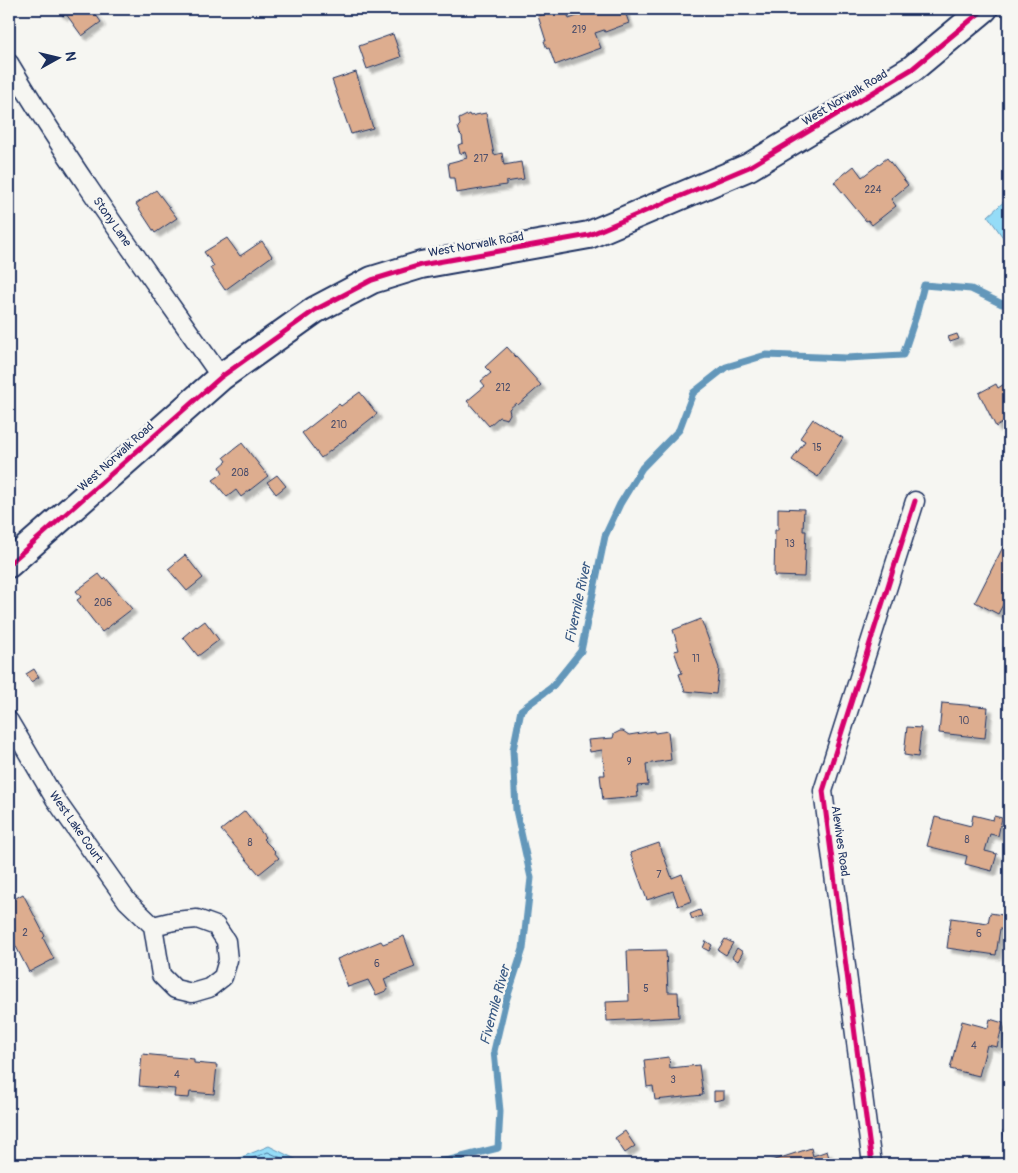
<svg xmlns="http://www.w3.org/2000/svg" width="1018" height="1173" font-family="Pangolin,sans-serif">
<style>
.water{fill:#95dcf7;stroke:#6497ba}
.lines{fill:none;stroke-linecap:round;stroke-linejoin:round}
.shore{stroke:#4c749b;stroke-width:1}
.stream{stroke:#6497ba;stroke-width:7}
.building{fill:#ddad8f;stroke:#1b2f5e;filter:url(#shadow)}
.street-casing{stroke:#1b2f5e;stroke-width:21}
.secondary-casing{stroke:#1b2f5e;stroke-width:30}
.street{stroke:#f6f6f2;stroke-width:18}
.secondary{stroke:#f6f6f2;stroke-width:26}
.cycleway-casing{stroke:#f6f6f2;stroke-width:8}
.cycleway{stroke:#d6006c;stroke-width:5}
.labels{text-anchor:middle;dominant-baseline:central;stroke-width:5;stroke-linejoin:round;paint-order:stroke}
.number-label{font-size:10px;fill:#4c4e6a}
.street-label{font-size:12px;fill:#1b2f5e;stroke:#f6f6f2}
.water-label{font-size:14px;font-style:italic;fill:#3a5a84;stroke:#f6f6f2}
</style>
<defs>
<filter id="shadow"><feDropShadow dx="4.5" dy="4.5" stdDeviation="1" flood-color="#0004"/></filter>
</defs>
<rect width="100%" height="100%" fill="#f6f6f2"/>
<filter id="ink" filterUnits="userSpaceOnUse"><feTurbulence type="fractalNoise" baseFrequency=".02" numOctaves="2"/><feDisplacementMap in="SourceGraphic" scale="10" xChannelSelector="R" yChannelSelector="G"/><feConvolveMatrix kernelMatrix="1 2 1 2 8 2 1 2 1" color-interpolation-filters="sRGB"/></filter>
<g filter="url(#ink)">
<g class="water">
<path d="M1009 197V246L988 216Z"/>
<path d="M269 1146 297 1160 295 1164H225Z"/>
</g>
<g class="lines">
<path class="shore" d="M238 1164 268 1152 290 1162 291 1164"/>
<g class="stream">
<path d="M296 1164 300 1163 322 1164"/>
<path d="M422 1164 450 1160 498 1148 500 1111 494 1051 505 1004 523 949 531 878 516 810 513 750 521 710 552 687 581 651 605 536 620 504 642 468 679 430 693 393 726 367 766 355 846 358 903 355 916 316 924 285 971 289 1002 304 1009 301"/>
</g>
</g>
<g class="building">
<path d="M56 9H92L101 22 82 36 66 14 63 16 62 13 60 14Z"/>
<path d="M558 9H566L569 19 596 9H624L629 23 605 32 604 30 595 33 601 48 555 65 549 48 547 49 544 41H546L538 16Z"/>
<path d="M393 34 401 57 367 69 359 46Z"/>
<path d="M356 72 373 128 351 134 332 80Z"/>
<path d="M486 113 494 155 502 153 504 165 521 162 524 179 506 182V185L456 193 454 178H450L448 163 467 158 465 152 460 154 458 145 463 143 462 136 460 134 458 127 460 125 459 119 469 114 470 116Z"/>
<path d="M887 158 908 185 891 199 896 206 872 225 868 220 866 221 834 182 854 166 862 177Z"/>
<path d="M156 190 177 218 155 233 136 204Z"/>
<path d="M227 238 240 256 262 241 272 256 225 290 210 268 214 266 204 252Z"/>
<path d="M957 334 959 339 950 342 948 337Z"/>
<path d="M507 347 541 385 518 405 516 403 509 409 510 414 507 419 499 417 489 426 467 401 485 386 481 381 491 373 485 367Z"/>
<path d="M1009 381V419L996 427 979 393 996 384 998 388Z"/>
<path d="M360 392 377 414 321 458 302 433 339 404 341 406Z"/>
<path d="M813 419 843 438 818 477 792 460 805 441 800 438Z"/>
<path d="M242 443 268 476 241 497 236 490 227 497 213 480 223 473 220 467 227 461 224 457Z"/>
<path d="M277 475 286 486 276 494 267 482Z"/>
<path d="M778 508 804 509 803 531H806L804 577 774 576 775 530H778Z"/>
<path d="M1003 547 1009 550V601L1006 599 998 614 975 602Z"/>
<path d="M185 555 203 578 187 591 168 569Z"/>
<path d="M99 574 104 580 106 578 132 609 102 632 77 600 81 597 76 591Z"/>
<path d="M701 619 719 668 716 694 685 691 679 674 682 673 674 651 679 650 673 630Z"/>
<path d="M205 621 219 640 198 656 183 637 196 626 197 627Z"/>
<path d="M34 669 39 677 31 682 26 674Z"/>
<path d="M942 703 988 707 985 738 939 733Z"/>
<path d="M907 727 921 728 918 757 904 755Z"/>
<path d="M620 731H623L629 735 654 731 655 733 668 731 671 760 646 764 648 785 637 786 638 797 603 800 600 775H605L602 750 590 752 588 740 613 738 614 734Z"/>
<path d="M245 811 265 837 263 839 275 851 274 852 279 858 259 874 221 830Z"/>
<path d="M973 815 993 820 994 816 1002 818 998 836 990 834 985 851 997 854 992 871 965 864 967 856 927 846 935 817 971 826Z"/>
<path d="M659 843 672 878 682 874 692 901 678 906 673 891 647 900 630 853Z"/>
<path d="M23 894 45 936 43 938 54 959 29 972 9 933V902Z"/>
<path d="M700 910 702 916 692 919 690 914Z"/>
<path d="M990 913 1009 916V930L1000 929 996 955 947 948 951 918 988 923Z"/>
<path d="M404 936 415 967 384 979 388 990 376 995 368 980 348 987 337 959 381 941 383 944Z"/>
<path d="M725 939 733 943 726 955 718 950Z"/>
<path d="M706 941 712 945 709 951 703 948Z"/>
<path d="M737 948 743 952 738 961 732 957Z"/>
<path d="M666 950 668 992H678L679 1017 607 1021 606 1002 629 1001 627 951Z"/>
<path d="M990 1019 1003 1023 997 1047 987 1045 979 1076 950 1069 962 1021 988 1028Z"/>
<path d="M142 1054 194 1059V1063L217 1065 214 1094 190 1092 189 1098 174 1097 175 1089 139 1086Z"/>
<path d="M669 1057 670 1068 699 1065 703 1095 655 1100 653 1086 647 1087 644 1060Z"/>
<path d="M714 1091H724V1099L714 1101Z"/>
<path d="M1003 1130H1009V1164H1007Z"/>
<path d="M625 1131 635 1146 625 1153 615 1138Z"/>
<path d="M811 1148 813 1156 827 1151 831 1164H762Z"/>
</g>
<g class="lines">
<g class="street-casing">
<g id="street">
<path d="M9 63C74 172 149 274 221 377"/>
<path d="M9 721 55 799 127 901 153 926 161 975 175 989 192 993 209 988 223 977 228 960 226 941 216 926 197 919 174 921 153 926"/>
<path d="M872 1164 823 791 915 501"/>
</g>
</g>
<g class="secondary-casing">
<path id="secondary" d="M9 564 221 377 315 310 372 280 421 265 589 235 749 167 912 69 984 9"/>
</g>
<use href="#street" class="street"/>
<use href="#secondary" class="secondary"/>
<g class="cycleway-casing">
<g id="cycleway">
<path d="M9 564 221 377 315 310 372 280 421 265 589 235 749 167 912 69 984 9"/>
<path d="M872 1164 823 791 915 501"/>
</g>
</g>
<use href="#cycleway" class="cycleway"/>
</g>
</g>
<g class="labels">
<g class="number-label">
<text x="579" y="30">219</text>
<text x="481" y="159">217</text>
<text x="873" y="190">224</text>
<text x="503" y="388">212</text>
<text x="339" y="425">210</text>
<text x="817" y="448">15</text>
<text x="240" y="473">208</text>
<text x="790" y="544">13</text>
<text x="103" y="603">206</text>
<text x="696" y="659">11</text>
<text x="964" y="721">10</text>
<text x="629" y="762">9</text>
<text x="967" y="840">8</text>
<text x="250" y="843">8</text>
<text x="659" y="875">7</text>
<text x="25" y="933">2</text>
<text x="979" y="934">6</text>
<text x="377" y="964">6</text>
<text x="646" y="989">5</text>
<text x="974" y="1046">4</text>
<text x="177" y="1075">4</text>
<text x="673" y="1080">3</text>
</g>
<g class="street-label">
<text transform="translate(845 98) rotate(-31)">West Norwalk Road</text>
<text transform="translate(112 222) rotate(55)">Stony Lane</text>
<text transform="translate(476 245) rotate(-10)">West Norwalk Road</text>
<text transform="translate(116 457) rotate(-42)">West Norwalk Road</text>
<text transform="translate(76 827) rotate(55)">West Lake Court</text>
<text transform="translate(840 841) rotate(82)">Alewives Road</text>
</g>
<g class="water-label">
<text transform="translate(578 603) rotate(-78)">Fivemile River</text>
<text transform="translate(495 1005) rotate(-75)">Fivemile River</text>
</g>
</g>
<rect width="1018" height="1173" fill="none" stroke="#f6f6f2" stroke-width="30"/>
<rect x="15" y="15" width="988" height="1143" fill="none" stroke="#1b2f5e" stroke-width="2" filter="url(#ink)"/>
<g transform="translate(58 58) rotate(82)" stroke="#f6f6f2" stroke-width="4" paint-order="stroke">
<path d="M0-4L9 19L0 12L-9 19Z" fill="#1b2f5e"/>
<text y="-8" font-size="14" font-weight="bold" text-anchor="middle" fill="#1b2f5e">N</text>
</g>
</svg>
